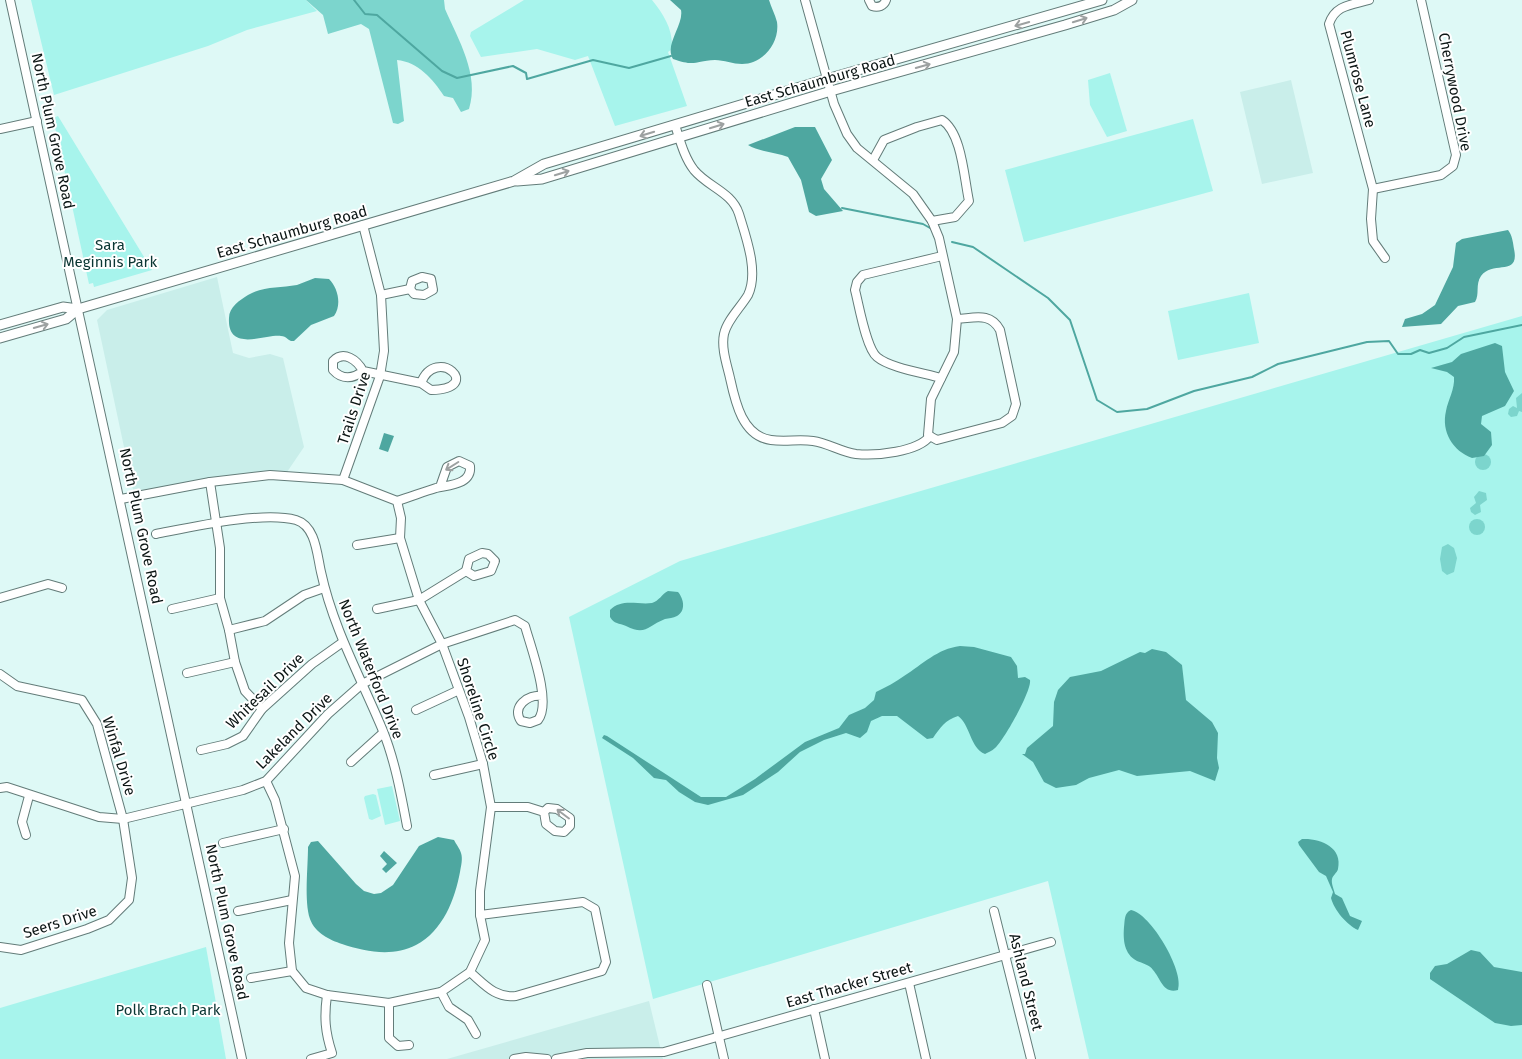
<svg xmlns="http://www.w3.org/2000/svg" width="1522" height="1059" font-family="'Fira Sans',sans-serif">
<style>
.built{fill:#c9eeea}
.green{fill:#a7f4ec}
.forest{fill:#7cd5cd}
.water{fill:#4ea7a0}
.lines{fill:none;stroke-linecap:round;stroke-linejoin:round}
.stream{stroke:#4ea7a0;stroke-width:2}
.minor-casing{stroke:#637c79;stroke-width:10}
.major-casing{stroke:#637c79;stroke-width:11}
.minor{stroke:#fff;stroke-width:8}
.major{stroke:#fff;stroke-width:9}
.oneway{stroke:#9da1a1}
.labels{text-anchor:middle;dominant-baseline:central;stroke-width:4;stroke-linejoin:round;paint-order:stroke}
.street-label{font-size:15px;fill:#0b1514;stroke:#fff}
.park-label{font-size:15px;fill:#0a3633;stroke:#fff}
</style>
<rect width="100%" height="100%" fill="#def9f6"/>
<g class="built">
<path d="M1291 80 1313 173 1262 184 1240 92Z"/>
<path d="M217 277 233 353 249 358 270 354 283 358 304 447 285 475 134 494 97 320 107 310Z"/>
<path d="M649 1001 663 1059H447Z"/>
</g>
<g class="green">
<path d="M31 0H306L317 11 247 30 208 46 54 95Z"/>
<path d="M524 0H652C664 15 673 29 672 49L668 52 687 106 615 126 588 56 575 60 537 49 481 57 470 36 471 32Z"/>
<path d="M1110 73 1127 131 1107 137 1090 105 1088 80Z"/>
<path d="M58 116 152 270 94 287 93 283 89 284 53 118Z"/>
<path d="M1193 119 1213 191 1024 242 1005 170Z"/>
<path d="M1249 293 1259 343 1178 360 1168 311Z"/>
<path d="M1522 316V1059H1089L1048 881 653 999 569 617 680 561Z"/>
<path d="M392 786 400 821 385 825 377 789Z"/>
<path d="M373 794 376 795 381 816 372 820 369 819 364 798 365 796Z"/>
<path d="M206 947 226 1059H0V1008Z"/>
</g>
<g class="forest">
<path d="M306 0H444L445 9C458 39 480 75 469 109L461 112 453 98 444 96C433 79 418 62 397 60L404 121 398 124 393 123 369 29 361 24 328 34 323 15Z"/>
<path d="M1522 393V412L1519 411 1517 416 1511 417 1508 414 1509 409 1513 406 1517 408 1516 398Z"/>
<circle cx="1483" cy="462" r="8"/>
<path d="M1479 491 1486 493 1487 500 1480 505 1481 512 1475 515 1471 512 1470 508 1476 503 1474 497Z"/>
<circle cx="1477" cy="527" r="8"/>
<path d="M1448 544 1454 548 1457 558 1454 572 1447 575 1442 571 1440 559 1442 547Z"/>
</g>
<g class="water">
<path d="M670 0H769C771 7 775 14 777 22 780 43 763 64 742 64 733 64 724 60 715 60 694 61 696 67 673 59 664 45 684 25 681 10Z"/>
<path d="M795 127H815L832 160 821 179 824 189 843 211 816 216 809 212 801 180 788 157C776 152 759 152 748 145Z"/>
<path d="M1508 230C1512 235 1513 242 1514 249 1520 277 1493 260 1481 276 1475 285 1480 294 1475 302L1458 306 1441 324 1402 327 1405 319 1422 314 1435 305 1453 267 1456 243 1462 239Z"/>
<path d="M315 278 329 279C338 288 342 305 334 316L311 325 294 341C288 342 287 336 281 336 265 334 227 353 229 318 229 307 240 300 248 295 264 286 280 288 297 285 303 283 309 280 315 278Z"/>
<path d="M1495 343 1502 346 1505 372 1514 391 1505 406 1482 416 1481 424 1491 432 1492 445 1484 456 1472 458C1453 451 1441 432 1446 411 1448 400 1455 389 1454 377L1447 372 1431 368 1452 362 1461 354Z"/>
<path d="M384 433 394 436 388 452 379 449Z"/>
<path d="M668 591 678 592C684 599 686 611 677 616 673 618 669 618 665 619 647 626 646 636 626 626 619 623 614 624 610 617V610C622 598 637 605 652 603 659 601 662 594 668 591Z"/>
<path d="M960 646 974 647 1011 657 1017 666 1018 678 1025 677 1030 680C1032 690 1004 740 995 748 992 751 988 752 985 754 970 748 970 724 958 716 945 720 940 728 933 738L927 739 897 716H882L871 721 867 732 860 738 846 733 824 740 800 752 778 772 743 795 708 805 695 802 679 792 666 780 654 778 633 758 602 738 604 735 607 736 701 797H726L755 779 805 742 839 728 849 715 865 708 874 700 876 692C886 687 896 682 904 676 923 664 937 649 960 646Z"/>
<path d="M1152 649 1166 652 1182 665 1186 700 1212 722 1218 733 1217 758 1219 768 1215 781 1190 771 1137 776 1119 770 1089 778 1076 785 1056 788 1044 782 1033 762 1022 754H1025L1027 748 1053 726 1054 702 1058 690 1070 677 1101 671 1140 652 1145 653Z"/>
<path d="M438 837 454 840C456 844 460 849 461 853 463 859 461 866 460 872 455 899 443 931 416 945 393 957 366 952 342 944 330 940 315 933 310 919 304 901 308 867 308 847L311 842 318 841 356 884 364 891 374 894 381 893 393 885 419 846Z"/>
<path d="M1302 839C1320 838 1343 847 1338 869 1337 873 1333 875 1332 879 1331 883 1334 890 1335 894L1342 898 1350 916 1362 921 1358 930C1347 925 1334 910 1331 898L1333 892 1326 876 1319 872 1299 845 1298 842Z"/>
<path d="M384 851 397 863 386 873 382 869 387 864 380 856Z"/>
<path d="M1131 910C1150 913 1185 971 1178 990 1163 994 1161 979 1153 970 1150 965 1142 963 1137 961 1124 954 1123 940 1124 927 1125 920 1124 913 1131 910Z"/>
<path d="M1471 950 1480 952 1494 967 1522 972V1025L1511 1026 1495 1023 1430 979V973L1435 966 1447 964Z"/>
</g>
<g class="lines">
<g class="stream">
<path d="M354 0 365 14 377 15 442 71 457 78 513 66 526 73 527 79 593 60 629 68 671 56"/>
<path d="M842 208 923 224 930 228"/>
<path d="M952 242 973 247 1048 298 1070 320 1097 400 1117 412 1147 409 1194 391 1252 377 1278 364 1367 342 1389 341 1398 354H1411L1420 350 1429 353 1447 348 1464 337 1522 325"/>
</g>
<g class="minor-casing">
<g id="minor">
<path d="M10 0 242 1059"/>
<path d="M805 0 834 104 847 134 857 148 913 194 932 221 939 238 957 319 954 352 931 399 928 435 937 440 1002 423 1012 416 1016 404 1000 330C990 312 975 318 957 319"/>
<path d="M869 0 872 6C878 8 884 6 886 0"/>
<path d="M1369 0C1351 5 1335 5 1329 24L1373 189 1371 219 1373 241 1385 258"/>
<path d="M675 125C680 140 684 157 694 170 708 187 732 192 739 214 746 237 759 272 748 295 741 307 727 320 724 334 721 348 727 365 730 378 735 401 742 436 771 440 785 442 799 439 813 441 828 443 841 452 856 454 876 456 918 452 930 436"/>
<path d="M0 129 37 121"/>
<path d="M873 160 884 140 917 127 942 120C962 133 964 178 969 201L955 217 932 221"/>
<path d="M1373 189 1441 175 1453 166 1456 155 1421 0"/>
<path d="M422 277 431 279 433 290 424 295 414 294 410 289 412 281Z"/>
<path d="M381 295 410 289"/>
<path d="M363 371C353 379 342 380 333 370V361C344 350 357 360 363 371L421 383 431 390C486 389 436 344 421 383"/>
<path d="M941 378C924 373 890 368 877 357 866 348 859 305 855 290L857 282 863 275 942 256"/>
<path d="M343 480 380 376 384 351 381 295 363 225"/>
<path d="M210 482 220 548V598L229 630 235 662 245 691 262 709"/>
<path d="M121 499 210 482 270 475 343 480 397 501 401 518 400 538 419 600 442 644 469 717 483 764 491 807 480 891V915L485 940 470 972 441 992 389 1003 327 995 306 988 292 971 289 943 295 876 275 800 266 781"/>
<path d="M397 501C410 497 423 492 436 488 448 485 472 485 470 466L459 461 447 467 440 487"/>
<path d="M156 534C192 527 262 511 296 520 316 526 317 555 321 572 333 628 361 678 383 731 395 761 401 794 407 826"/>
<path d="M357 545 400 538"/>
<path d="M482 553 488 554 495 561 491 571 474 576 466 571 469 559Z"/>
<path d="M0 598 48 584 62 588"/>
<path d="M172 609 220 598"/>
<path d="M377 609 419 600 466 571"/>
<path d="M229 630 265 621 304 595 324 588"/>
<path d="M187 673 235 662"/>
<path d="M0 674 17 686 82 700 97 724 123 819 132 878 129 900 109 920 87 929 21 950 0 947"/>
<path d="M416 710 457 691"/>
<path d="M201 750 227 744 243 736 262 709 312 664 343 642"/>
<path d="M351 762 383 733"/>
<path d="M434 775 483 764"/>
<path d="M0 788 7 787 99 817 123 819 243 790 266 781 328 714 362 684 442 644 515 620 525 626C531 648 552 703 538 720L530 723 521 721C511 707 528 694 542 696"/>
<path d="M491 807H528L544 812 548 808 557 809 570 818V826L564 832 555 831 546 824 544 812"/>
<path d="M26 835 22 822 29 796"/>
<path d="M223 843 284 829"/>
<path d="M238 911 292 900"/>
<path d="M994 911 1031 1059"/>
<path d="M470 972C485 985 495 998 516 996L602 971 606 962 595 909 583 902 480 915"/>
<path d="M251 978 292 971"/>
<path d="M909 983 926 1059"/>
<path d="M707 985 724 1059"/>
<path d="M441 992 449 1007 468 1020 476 1034"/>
<path d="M389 1003V1038L398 1046 409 1045"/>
<path d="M814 1009 825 1059"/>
<path d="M311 1059 332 1053C325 1032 324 1017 327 995"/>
<path d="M514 1059 526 1057 547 1059"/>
<path d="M556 1059 587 1053 664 1052 1051 942"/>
</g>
</g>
<g class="major-casing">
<g id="major">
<path d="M517 181 542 179 831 91 1065 25 1114 10 1132 0"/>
<path d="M0 325 63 307 78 309 514 181 544 164 827 79 1102 0"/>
<path d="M0 338 66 319 78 309"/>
</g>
</g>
<use href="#minor" class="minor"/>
<use href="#major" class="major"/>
</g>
<defs><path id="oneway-shaft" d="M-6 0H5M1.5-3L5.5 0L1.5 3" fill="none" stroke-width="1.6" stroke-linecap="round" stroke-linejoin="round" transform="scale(1.25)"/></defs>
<g class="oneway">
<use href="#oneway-shaft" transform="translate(1080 20) rotate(-17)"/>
<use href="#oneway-shaft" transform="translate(1022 24) rotate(164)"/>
<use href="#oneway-shaft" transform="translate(923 66) rotate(-16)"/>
<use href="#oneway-shaft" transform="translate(717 126) rotate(-17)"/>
<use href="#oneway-shaft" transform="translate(647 134) rotate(163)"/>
<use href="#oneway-shaft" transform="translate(562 173) rotate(-17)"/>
<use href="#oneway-shaft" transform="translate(41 326) rotate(-16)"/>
<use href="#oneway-shaft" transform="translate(452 466) rotate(148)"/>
<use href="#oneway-shaft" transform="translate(563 814) rotate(-143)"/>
</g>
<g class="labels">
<g class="street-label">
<text transform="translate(1358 79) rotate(75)">Plumrose Lane</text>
<text transform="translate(820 81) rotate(-16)">East Schaumburg Road</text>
<text transform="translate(1455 92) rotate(79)">Cherrywood Drive</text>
<text transform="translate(53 131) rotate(78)">North Plum Grove Road</text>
<text transform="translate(292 232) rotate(-16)">East Schaumburg Road</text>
<text transform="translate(354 408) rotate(-72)">Trails Drive</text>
<text transform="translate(141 526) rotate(78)">North Plum Grove Road</text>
<text transform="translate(371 669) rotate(68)">North Waterford Drive</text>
<text transform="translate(265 691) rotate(-44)">Whitesail Drive</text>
<text transform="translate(478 709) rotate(72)">Shoreline Circle</text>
<text transform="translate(294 731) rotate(-45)">Lakeland Drive</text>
<text transform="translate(119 756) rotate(73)">Winfal Drive</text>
<text transform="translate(60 922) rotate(-18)">Seers Drive</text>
<text transform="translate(227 922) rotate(78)">North Plum Grove Road</text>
<text transform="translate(1026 982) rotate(76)">Ashland Street</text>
<text transform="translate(849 985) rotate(-16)">East Thacker Street</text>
</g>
<g class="park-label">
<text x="110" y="245">Sara<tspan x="110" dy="17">Meginnis Park</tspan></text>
<text x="168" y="1010">Polk Brach Park</text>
</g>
</g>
</svg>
